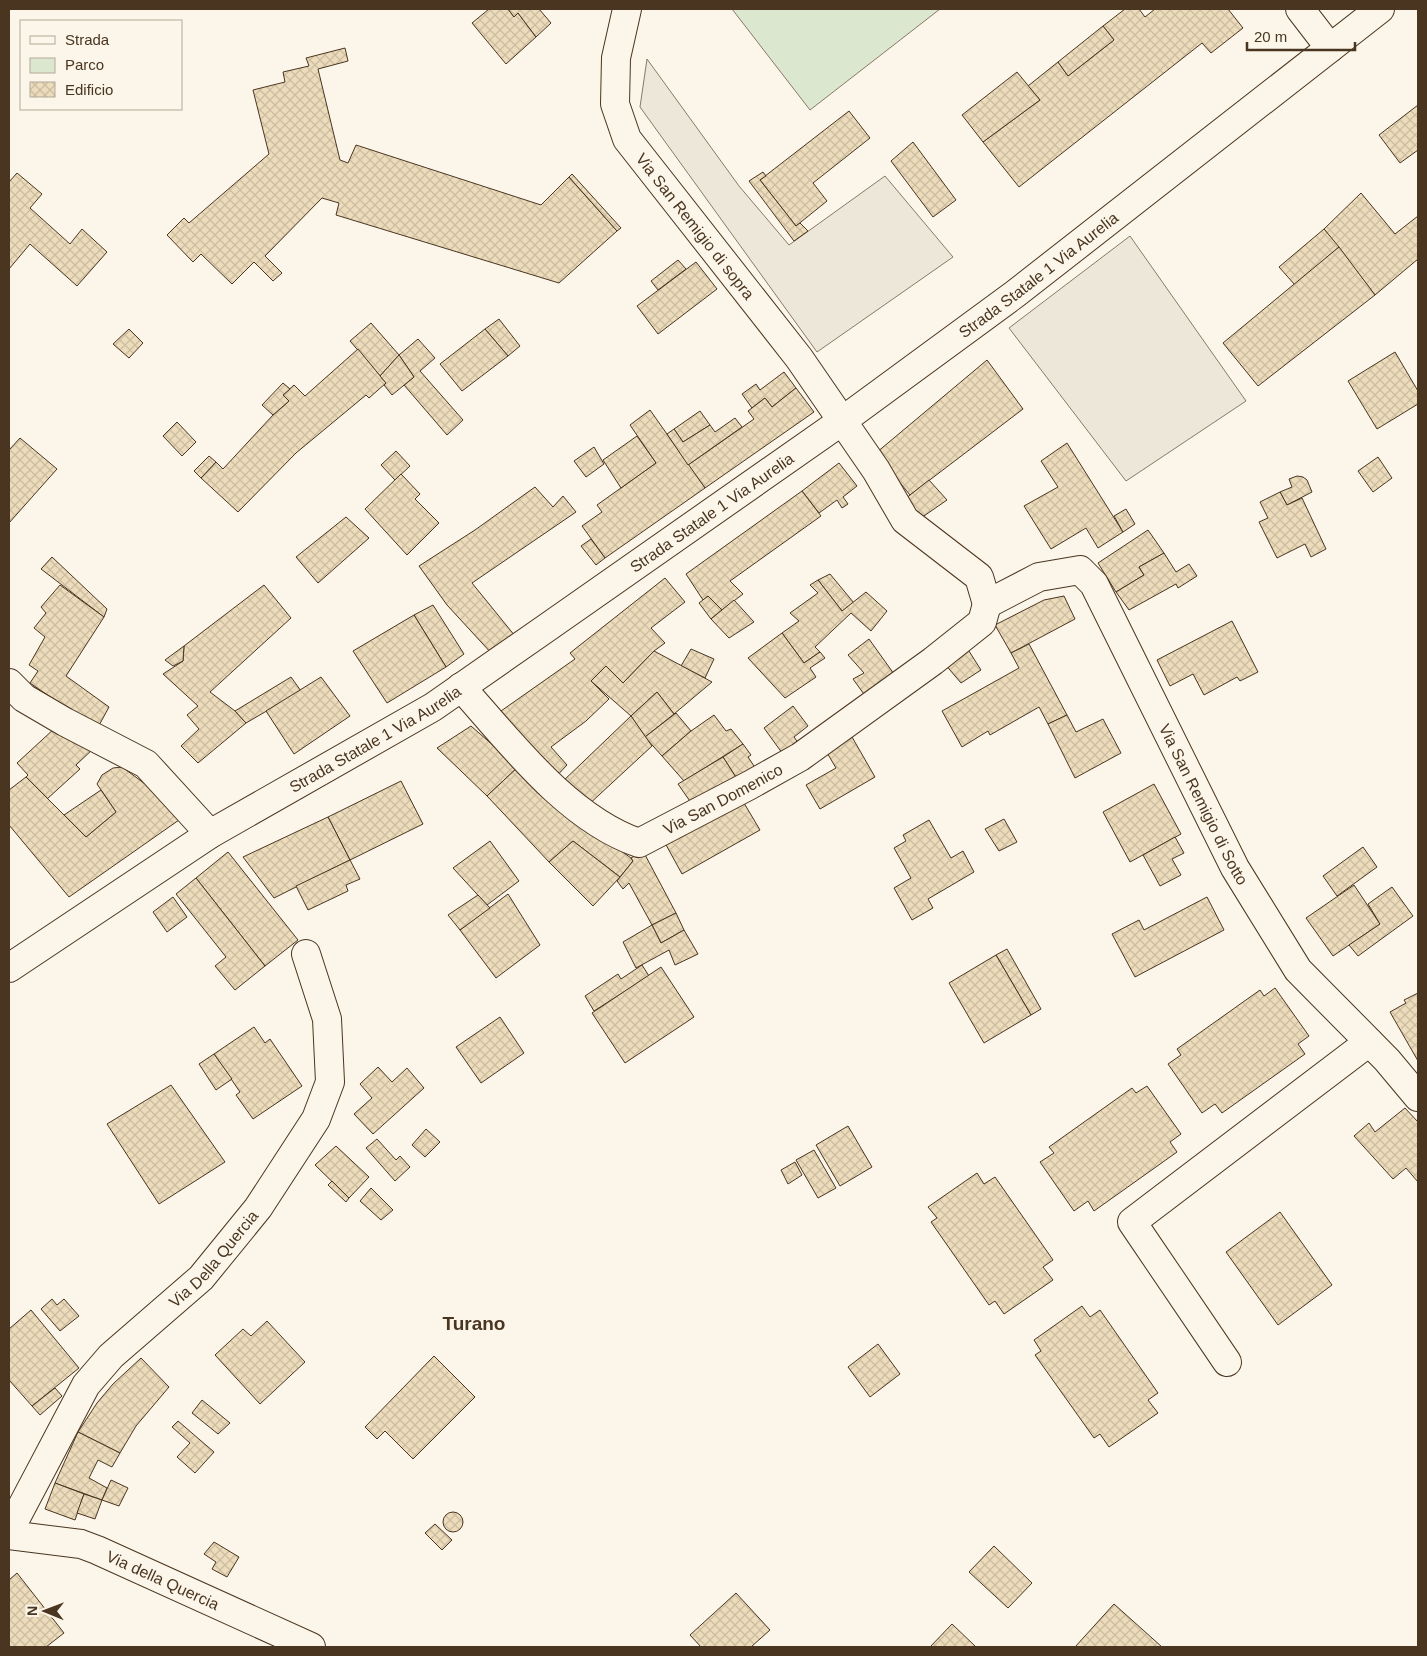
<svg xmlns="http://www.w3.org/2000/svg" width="1427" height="1656" font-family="Arial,sans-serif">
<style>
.green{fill:#dce7d0;stroke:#887966}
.parking{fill:#ede7d9;stroke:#887966}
.building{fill:url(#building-cross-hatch);stroke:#4a3520}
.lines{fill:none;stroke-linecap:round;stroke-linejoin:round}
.street-casing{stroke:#4a3520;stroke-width:30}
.primary-casing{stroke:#4a3520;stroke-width:30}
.street{stroke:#fbf6e9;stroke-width:28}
.primary{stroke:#fbf6e9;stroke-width:28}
.labels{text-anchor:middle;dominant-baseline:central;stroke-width:4;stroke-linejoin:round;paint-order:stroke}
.street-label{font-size:16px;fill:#4a3520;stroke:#fbf6e9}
.quarter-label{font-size:19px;font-weight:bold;fill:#4a3520;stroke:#fbf6e9}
</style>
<defs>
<pattern id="building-cross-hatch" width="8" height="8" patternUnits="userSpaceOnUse" patternTransform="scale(1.25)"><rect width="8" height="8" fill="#ecdcbc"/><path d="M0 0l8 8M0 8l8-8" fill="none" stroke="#ccbda1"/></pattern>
</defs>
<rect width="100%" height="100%" fill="#fbf6e9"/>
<path class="green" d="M732 9H940L810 110Z"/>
<g class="parking">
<path d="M647 59 739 186 789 245 885 176 953 257 817 352 640 107Z"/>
<path d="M1130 236 1246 401 1126 481 1009 328Z"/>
</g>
<g class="building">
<path d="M489 9H508L514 17 518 13 536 37 506 64 472 23Z"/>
<path d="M508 9H539L551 23 536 37 518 13 514 17Z"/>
<path d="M1125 9H1139L1145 17 1155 9H1228L1243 28 1211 53 1202 43 1019 187 983 142 1040 100 1028 86 1058 62 1068 76 1114 40 1103 26Z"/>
<path d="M1103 26 1114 40 1068 76 1058 62Z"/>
<path d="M345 48 348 61 318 69 340 160 348 163 356 145 541 205 569 177 617 231 559 283 336 215 339 203 322 198 265 256 282 273 273 281 254 262 232 284 201 254 193 262 167 235 184 218 189 223 269 154 253 90 285 82 283 72 309 66 306 58Z"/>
<path d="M1017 72 1040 100 983 142 962 115Z"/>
<path d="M1418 105V150L1400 163 1379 135Z"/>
<path d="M849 111 870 138 813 183 827 201 796 226 760 180Z"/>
<path d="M913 142 956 200 933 217 891 161Z"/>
<path d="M763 172 766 176 760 180 796 226 800 223 808 231 794 241 749 181Z"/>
<path d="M17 173 42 194 30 208 70 244 82 229 107 252 77 286 30 244 9 269V182Z"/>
<path d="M572 174 621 228 617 231 569 177Z"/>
<path d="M1361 193 1395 234 1418 216V259L1375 295 1324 229Z"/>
<path d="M1324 229 1339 247 1295 285 1279 267Z"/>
<path d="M1339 247 1375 295 1258 386 1223 343Z"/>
<path d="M678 260 686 269 658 290 651 281Z"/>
<path d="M696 262 717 289 658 334 637 306Z"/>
<path d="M499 319 520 346 508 356 485 329Z"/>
<path d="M371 323 399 355 380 376 350 341Z"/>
<path d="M129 329 143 343 129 358 113 344Z"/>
<path d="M485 329 508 356 462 391 440 364Z"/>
<path d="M418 339 435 358 420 371 463 420 447 435 404 385 414 377 399 355Z"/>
<path d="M358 349 386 383 369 398 366 395 296 453 238 512 201 478 216 462 223 469 273 415 289 401 283 395 294 385 305 396Z"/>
<path d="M1395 352 1418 391V404L1377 429 1348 381Z"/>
<path d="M399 355 414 377 392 395 384 385 386 383 380 376Z"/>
<path d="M987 360 1023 409 910 495 876 453Z"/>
<path d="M784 372 796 388 772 407 765 398 752 408 742 394 756 384 760 390Z"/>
<path d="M283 383 290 389 283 395 289 401 273 415 262 405Z"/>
<path d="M796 388 814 412 705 488 688 465 754 419 748 411 765 398 772 407Z"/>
<path d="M650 410 705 488 605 558 582 526 602 512 597 505 656 463 630 425Z"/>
<path d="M700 411 710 425 683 442 674 429Z"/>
<path d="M735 418 742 427 688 465 667 434 674 429 683 442 710 425 715 432Z"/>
<path d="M177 422 196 442 182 456 163 436Z"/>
<path d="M637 436 656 463 621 488 603 460Z"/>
<path d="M20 438 57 469 9 523V450Z"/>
<path d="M1067 443 1123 532 1098 548 1086 528 1051 549 1024 506 1058 487 1041 461Z"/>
<path d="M594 447 604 464 586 477 574 461Z"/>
<path d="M396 451 410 466 395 480 381 465Z"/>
<path d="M209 456 216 462 201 478 194 471Z"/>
<path d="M1378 457 1392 478 1373 492 1358 471Z"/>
<path d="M839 463 857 486 843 497 848 504 842 508 837 500 819 513 802 491Z"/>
<path d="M401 474 420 494 415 499 439 523 407 555 365 509Z"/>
<path d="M1297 476 1303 477 1307 480 1312 492 1287 505 1280 492 1292 487 1289 479Z"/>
<path d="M929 480 947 500 921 518 905 499Z"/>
<path d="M535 487 553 507 563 496 576 512 472 583 515 636 493 655 447 605 419 566 475 530Z"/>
<path d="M802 491 821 516 730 581 743 594 722 610 708 596 703 600 686 574Z"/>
<path d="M1280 492 1287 505 1302 498 1326 549 1311 557 1305 544 1277 558 1259 522 1268 518 1260 502Z"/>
<path d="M1126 509 1135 524 1123 532 1114 516Z"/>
<path d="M346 517 369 538 318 583 296 557Z"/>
<path d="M1148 530 1164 553 1139 567 1144 575 1116 592 1098 563Z"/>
<path d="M591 539 605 558 596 565 581 546Z"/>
<path d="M1164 553 1176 572 1189 564 1197 576 1178 588 1176 584 1129 610 1116 592 1144 575 1139 567Z"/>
<path d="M52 557 107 609 104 617 41 569Z"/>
<path d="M830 574 854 603 842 611 818 580Z"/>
<path d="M665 578 685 602 651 628 665 643 654 651 623 683 606 666 591 681 609 699 586 721 551 747 567 765 553 780 535 759 501 711 575 659 570 653Z"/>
<path d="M818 580 842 611 866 592 887 611 871 631 851 613 815 647 820 652 804 663 782 633 799 621 790 613 818 593 810 585Z"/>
<path d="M60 585 104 617 66 676 109 707 97 729 30 683 38 671 29 665 45 637 34 628 46 613 41 607Z"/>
<path d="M264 585 291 618 210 692 235 711 246 723 198 763 181 746 199 729 187 715 198 706 163 674 183 661 184 646Z"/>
<path d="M708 596 722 610 711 619 699 603Z"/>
<path d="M1064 596 1075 619 1011 653 995 625 1044 600Z"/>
<path d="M734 600 754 622 729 638 711 619Z"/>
<path d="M433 605 464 654 446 667 414 615Z"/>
<path d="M414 615 446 667 387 703 353 651Z"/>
<path d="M1232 621 1258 672 1240 681 1237 677 1204 695 1193 674 1170 686 1157 660Z"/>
<path d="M782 633 804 663 820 652 825 658 810 668 816 677 785 698 748 658Z"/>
<path d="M869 639 899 681 869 701 853 679 864 673 848 655Z"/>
<path d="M1029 644 1067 715 1048 724 1039 707 990 735 988 731 962 747 942 711 1019 668 1011 653Z"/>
<path d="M184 646 183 661 173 666 165 660Z"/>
<path d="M967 648 981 670 961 683 944 663Z"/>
<path d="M691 649 714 659 705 678 681 666Z"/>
<path d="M654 651 712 682 674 714 657 692 631 716 591 681 606 666 623 683Z"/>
<path d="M291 677 301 691 246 723 235 711Z"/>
<path d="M321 677 350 716 294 754 266 711Z"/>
<path d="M657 692 674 714 645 737 631 716Z"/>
<path d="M793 706 808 726 794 737 801 747 785 757 764 728Z"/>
<path d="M676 713 691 731 662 756 645 737Z"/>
<path d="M714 715 726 731 731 729 743 744 684 781 662 756 691 731Z"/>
<path d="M1067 715 1076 732 1103 719 1121 753 1075 778 1048 724Z"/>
<path d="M631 716 652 746 586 807 561 783Z"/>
<path d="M471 726 518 767 487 796 437 748Z"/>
<path d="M55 728 93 749 76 765 80 769 47 799 26 777 28 775 17 763Z"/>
<path d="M852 737 875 777 820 809 806 785 836 768 826 751Z"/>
<path d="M743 744 751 755 748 757 758 772 739 782 723 757Z"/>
<path d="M723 757 739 782 694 807 678 784Z"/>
<path d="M122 767 152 789 179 820 69 897 9 825V790L26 777 86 837 116 812 97 784 102 775 113 768Z"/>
<path d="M518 767 584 824 631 858 633 861 620 877 573 841 549 862 487 796Z"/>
<path d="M401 781 423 824 350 860 328 817Z"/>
<path d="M1154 784 1181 834 1130 862 1103 812Z"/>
<path d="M101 790 116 812 86 837 64 815Z"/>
<path d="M741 798 760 830 682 874 665 843Z"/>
<path d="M328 817 350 860 274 898 243 857Z"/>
<path d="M1004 819 1017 842 999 851 985 829Z"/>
<path d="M929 820 951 858 963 851 974 872 928 899 933 908 912 920 894 888 911 878 894 848 906 841 903 835Z"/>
<path d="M1175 837 1184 853 1172 859 1181 875 1160 886 1143 855Z"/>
<path d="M490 841 519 881 487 905 453 868Z"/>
<path d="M573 841 620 877 593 906 549 862Z"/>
<path d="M1363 847 1377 867 1337 896 1323 876Z"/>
<path d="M643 851 676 913 652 925 629 883 623 889 617 881 633 861 631 858Z"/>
<path d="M228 852 298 940 265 966 196 878Z"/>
<path d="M350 860 360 879 346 885 348 891 308 910 296 886Z"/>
<path d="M196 878 265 966 235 990 215 966 226 957 176 894Z"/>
<path d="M1354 885 1380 924 1333 956 1306 918Z"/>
<path d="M1392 887 1413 916 1358 956 1349 945 1380 924 1368 904Z"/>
<path d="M508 894 540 945 496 978 460 930Z"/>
<path d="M478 895 490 908 460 930 448 915Z"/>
<path d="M173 897 187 917 167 932 153 912Z"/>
<path d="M1207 897 1224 930 1135 977 1112 934 1139 920 1144 930Z"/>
<path d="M676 913 684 930 661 943 652 925Z"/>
<path d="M652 925 661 943 684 930 698 954 675 965 669 950 636 968 623 942Z"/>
<path d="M1007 949 1041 1009 1031 1015 996 955Z"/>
<path d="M996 955 1031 1015 984 1043 949 983Z"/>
<path d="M642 965 649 976 594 1011 585 996 618 974 621 979Z"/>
<path d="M661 967 694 1017 625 1063 592 1013Z"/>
<path d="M1275 988 1309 1036 1298 1044 1305 1054 1222 1113 1215 1104 1202 1113 1168 1064 1181 1055 1177 1049 1260 990 1264 996Z"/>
<path d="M1418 993V1061L1390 1012 1406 1003 1404 1000Z"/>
<path d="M500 1017 524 1053 481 1083 456 1047Z"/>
<path d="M254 1027 265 1043 270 1039 302 1086 253 1119 236 1095 240 1092 214 1054Z"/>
<path d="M214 1054 232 1079 216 1090 199 1064Z"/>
<path d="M378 1067 392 1082 407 1068 424 1088 373 1134 354 1114 372 1098 360 1084Z"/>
<path d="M171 1085 225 1162 159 1204 107 1124Z"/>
<path d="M1147 1086 1181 1134 1170 1142 1177 1152 1094 1211 1088 1201 1074 1211 1040 1162 1054 1153 1049 1147 1132 1088 1136 1093Z"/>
<path d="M1405 1108 1418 1122V1182L1406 1168 1393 1179 1354 1136 1369 1123 1375 1132Z"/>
<path d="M848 1126 872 1167 840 1186 816 1145Z"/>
<path d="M426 1129 440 1142 425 1157 412 1145Z"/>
<path d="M377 1139 396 1160 400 1156 410 1167 395 1181 366 1148Z"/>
<path d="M336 1146 369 1177 349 1198 315 1165Z"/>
<path d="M814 1150 836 1188 818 1198 796 1160Z"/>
<path d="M795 1162 802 1175 788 1184 781 1170Z"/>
<path d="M977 1173 984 1184 995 1177 1053 1260 1043 1267 1053 1280 1004 1314 995 1301 989 1305 931 1222 937 1218 928 1207Z"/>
<path d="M332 1181 349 1198 346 1202 328 1185Z"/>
<path d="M371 1188 393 1210 381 1220 360 1201Z"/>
<path d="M1280 1212 1332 1285 1278 1325 1226 1252Z"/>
<path d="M52 1299 57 1305 64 1299 79 1316 60 1331 41 1309Z"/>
<path d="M1082 1306 1090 1317 1100 1310 1158 1393 1148 1400 1158 1413 1109 1447 1100 1434 1094 1438 1035 1355 1041 1351 1034 1340Z"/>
<path d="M31 1310 79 1368 32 1406 9 1380V1329Z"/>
<path d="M267 1321 305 1362 260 1404 215 1355 243 1329 251 1336Z"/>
<path d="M878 1344 900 1374 870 1397 848 1367Z"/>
<path d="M434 1356 475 1397 413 1459 385 1431 377 1439 365 1427Z"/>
<path d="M141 1358 169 1387 136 1426 120 1453 78 1432 97 1403 113 1384Z"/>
<path d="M55 1388 62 1396 40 1415 32 1406Z"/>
<path d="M202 1400 230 1423 218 1434 192 1413Z"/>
<path d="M178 1421 214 1452 195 1473 177 1457 190 1443 172 1427Z"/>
<path d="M78 1432 120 1453 112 1467 98 1460 89 1478 107 1488 102 1500 55 1483Z"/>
<path d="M111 1480 128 1488 119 1506 102 1500Z"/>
<path d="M55 1483 84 1494 75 1520 45 1509Z"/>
<path d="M84 1494 102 1500 95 1519 77 1513Z"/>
<circle cx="453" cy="1522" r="10"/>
<path d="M435 1524 452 1540 442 1550 425 1533Z"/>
<path d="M214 1542 239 1557 227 1577 212 1569 216 1562 204 1554Z"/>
<path d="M994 1546 1032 1583 1008 1608 969 1572Z"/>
<path d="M17 1573 64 1633 46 1647H9V1580Z"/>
<path d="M736 1593 770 1630 751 1647H701L690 1635Z"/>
<path d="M1114 1604 1162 1647H1075Z"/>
<path d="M952 1624 975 1646 974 1647H930Z"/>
</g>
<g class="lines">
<g class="street-casing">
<g id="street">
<path id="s1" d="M627 9 616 58 615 104 627 139 799 358 876 470 905 520 979 577 987 604"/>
<path d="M1300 9 1330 48"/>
<path id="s2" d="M987 604 1039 577 1080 570 1094 584 1235 868 1298 970 1387 1060 1418 1097"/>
<path d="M9 683 24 698 65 722 146 764 210 834"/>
<path id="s3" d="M461 687C510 742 568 819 639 843L750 785 800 757 933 661 982 622 987 604"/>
<path d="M1227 1362 1132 1222 1369 1042"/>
<path id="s4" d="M9 1531 86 1385 111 1356 201 1278 258 1208 316 1119 330 1082 327 1019 306 954"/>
<path id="s5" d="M9 1535 81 1544 97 1550 311 1647"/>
</g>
</g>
<g class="primary-casing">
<g id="primary">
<path id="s6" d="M9 968 210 834 433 707 545 629 842 421 1015 294 1380 9"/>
</g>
</g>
<use href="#street" class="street"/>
<use href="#primary" class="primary"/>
</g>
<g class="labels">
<g class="street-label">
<text stroke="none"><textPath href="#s1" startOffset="244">Via San Remigio di sopra</textPath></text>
<text stroke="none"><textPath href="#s6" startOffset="1242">Strada Statale 1 Via Aurelia</textPath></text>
<text stroke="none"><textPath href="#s6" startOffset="838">Strada Statale 1 Via Aurelia</textPath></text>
<text stroke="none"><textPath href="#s6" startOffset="432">Strada Statale 1 Via Aurelia</textPath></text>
<text stroke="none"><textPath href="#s3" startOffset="334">Via San Domenico</textPath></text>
<text stroke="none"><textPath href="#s2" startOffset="366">Via San Remigio di Sotto</textPath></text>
<text stroke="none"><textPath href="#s4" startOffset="345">Via Della Quercia</textPath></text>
<text stroke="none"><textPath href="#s5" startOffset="162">Via della Quercia</textPath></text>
</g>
<g class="quarter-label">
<text x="474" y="1323">Turano</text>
</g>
</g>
<rect width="1427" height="1656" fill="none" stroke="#4a3520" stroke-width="20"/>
<rect x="20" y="20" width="162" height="90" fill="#fbf6e9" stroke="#b4a999"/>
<rect x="30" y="36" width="25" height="8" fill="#fbf6e9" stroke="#b4a999"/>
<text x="65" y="45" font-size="15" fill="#4a3520">Strada</text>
<rect x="30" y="58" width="25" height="15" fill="#dce7d0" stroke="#b4a999"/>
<text x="65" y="70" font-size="15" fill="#4a3520">Parco</text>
<rect x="30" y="82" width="25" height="15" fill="url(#building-cross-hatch)" stroke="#b4a999"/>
<text x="65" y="95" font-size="15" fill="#4a3520">Edificio</text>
<g transform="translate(45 1611) rotate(271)" stroke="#fbf6e9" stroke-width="4" paint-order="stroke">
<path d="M0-4L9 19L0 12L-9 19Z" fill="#4a3520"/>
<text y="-8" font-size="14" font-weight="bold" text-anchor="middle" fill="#4a3520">N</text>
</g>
<path d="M1247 42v8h108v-8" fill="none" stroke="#4a3520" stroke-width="2.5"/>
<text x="1254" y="42" font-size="15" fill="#4a3520" stroke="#fbf6e9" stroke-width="4" paint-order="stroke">20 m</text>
</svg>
